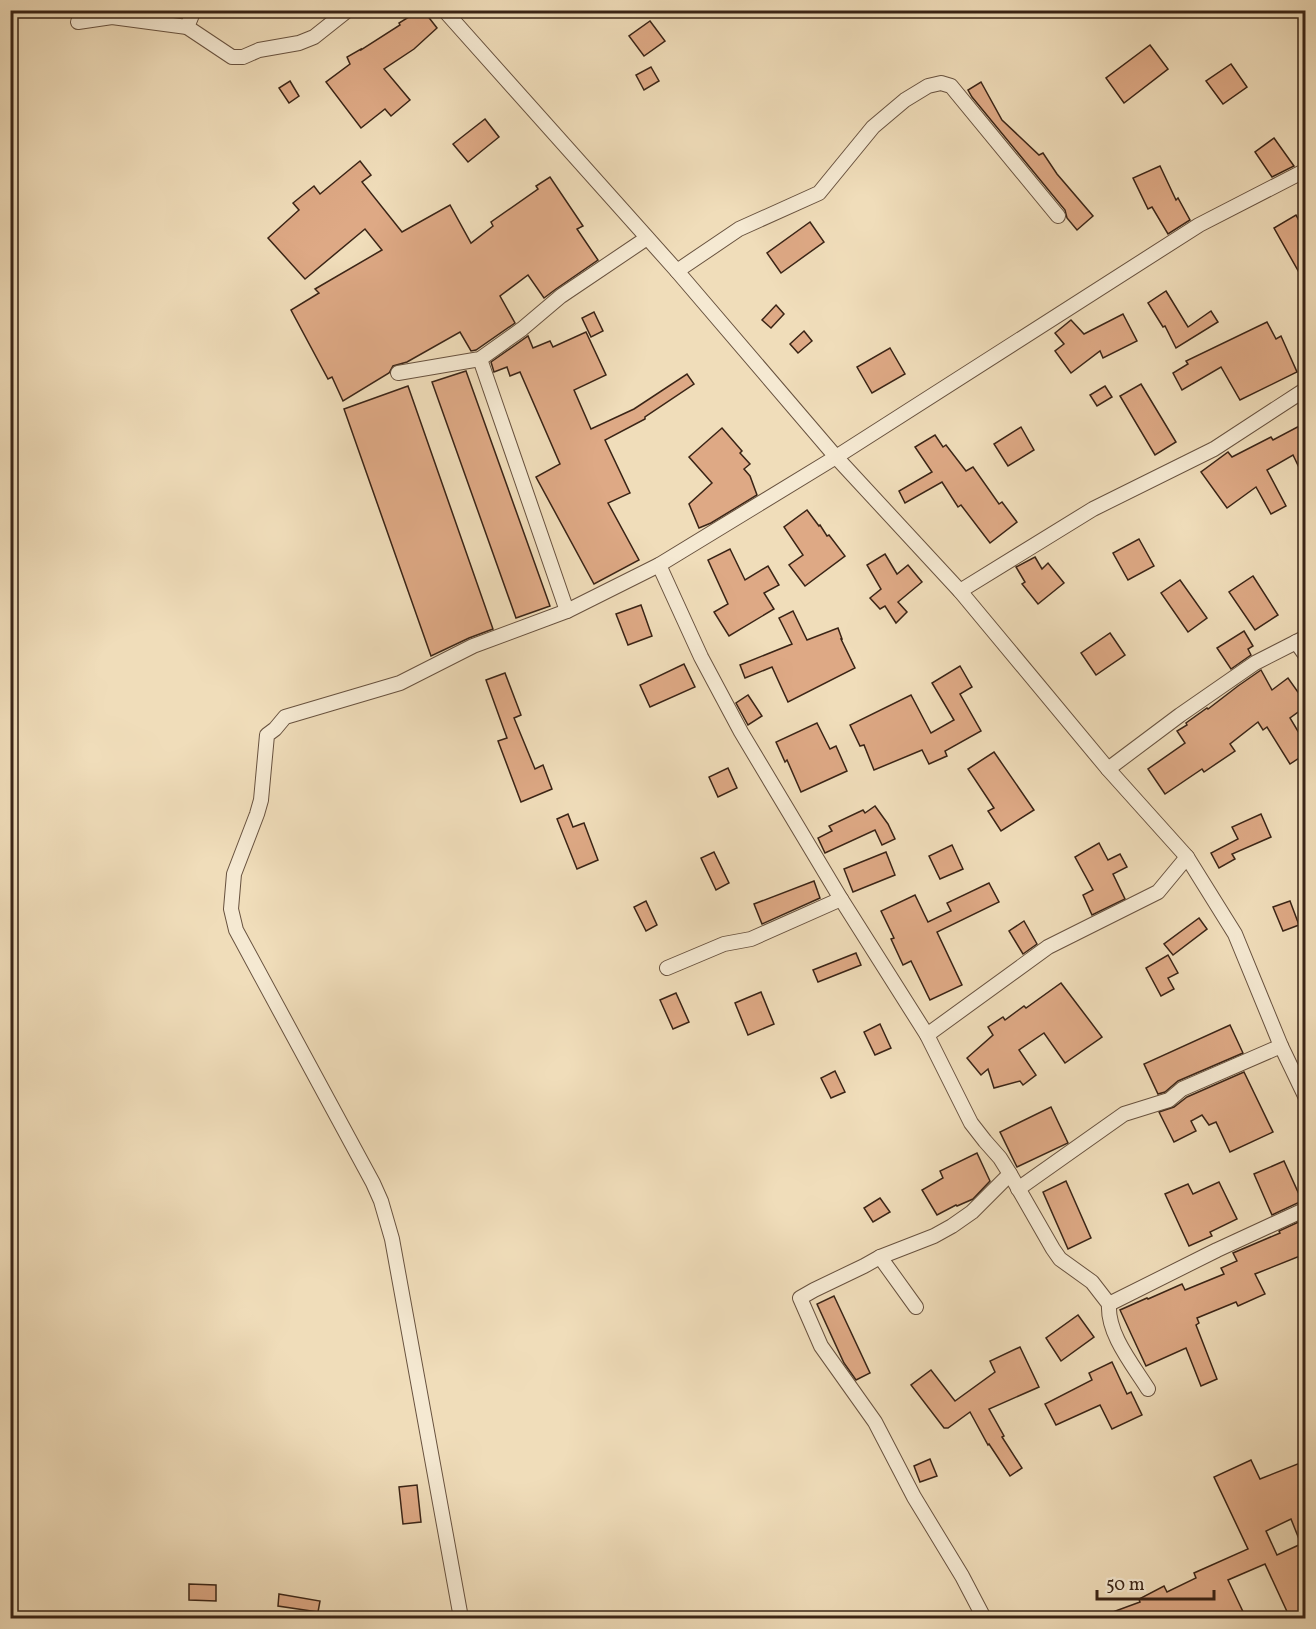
<svg xmlns="http://www.w3.org/2000/svg" width="1316" height="1629" font-family="Vollkorn,serif">
<style>
.building{fill:#dea985;stroke:#3a2416;stroke-width:1.5;fill-rule:evenodd}
.lines{fill:none;stroke-linecap:round;stroke-linejoin:round}
.street-casing{stroke:#68523f;stroke-width:16}
.street{stroke:#f5e9d2;stroke-width:14}
</style>
<rect width="100%" height="100%" fill="#f0ddba"/>
<filter id="stains"><feTurbulence type="fractalNoise" baseFrequency=".00333" numOctaves="4"/><feColorMatrix values="0 0 0 0 .2 0 0 0 0 .09 0 0 0 0 .02 0 0 0 .5 -.17"/></filter>
<radialGradient id="worn" r=".72"><stop offset=".6" stop-color="#630" stop-opacity="0"/><stop offset="1" stop-color="#630" stop-opacity=".3"/></radialGradient>
<g class="building">
<path d="M420 10H423L437 28 414 49 384 69 410 100 391 116 385 109 361 128 326 82 350 64 347 57 361 49V50L400 25 399 23Z"/>
<path d="M650 21 665 41 644 56 629 36Z"/>
<path d="M1150 45 1168 69 1124 103 1106 78Z"/>
<path d="M1231 64 1247 87 1223 104 1206 81Z"/>
<path d="M651 67 659 81 644 90 636 75Z"/>
<path d="M290 81 299 96 289 103 279 88Z"/>
<path d="M981 82 1002 120 1039 155 1043 153 1057 174 1093 216 1077 230 1067 218 1065 210 972 97 968 90Z"/>
<path d="M485 119 499 137 468 162 453 144Z"/>
<path d="M1274 138 1294 166 1272 177 1255 152Z"/>
<path d="M360 161 371 175 362 182 402 232 450 205 471 243 493 226 491 222 538 189 536 186 550 177 583 226 577 229 598 260 556 289 544 298 528 275 500 296 515 323 476 350 471 351 460 332 407 362 393 366 389 373 343 401 332 377 328 379 291 310 319 293 315 289 382 250 365 229 305 279 268 238 299 210 293 203 314 186 320 194Z"/>
<path d="M1160 166 1176 200 1178 198 1190 220 1168 234 1152 207 1148 209 1133 178Z"/>
<path d="M1296 215 1305 232V283L1274 228Z"/>
<path d="M810 222 824 242 781 273 767 253Z"/>
<path d="M1166 291 1188 327 1211 311 1218 322 1176 348 1165 326 1163 327 1148 303Z"/>
<path d="M776 305 784 314 771 328 762 320Z"/>
<path d="M594 312 603 331 591 337 582 318Z"/>
<path d="M1123 314 1137 341 1103 358 1100 351 1071 373 1055 351 1064 344 1055 333 1071 320 1084 334Z"/>
<path d="M1267 322 1276 339 1281 336 1297 372 1240 400 1221 367 1182 390 1173 373 1188 364 1186 361Z"/>
<path d="M804 331 812 341 798 353 790 344Z"/>
<path d="M586 332 606 375 574 390 591 429 634 409 687 374 694 384 645 417V419L605 440 630 493 608 503 639 560 594 584 536 477 560 464 520 372 510 376 507 367 494 372 491 362 528 336 533 348 550 341 553 347Z"/>
<path d="M890 348 905 374 872 393 857 367Z"/>
<path d="M466 371 550 606 516 618 432 382Z"/>
<path d="M1141 384 1176 442 1155 455 1120 396Z"/>
<path d="M408 386 493 629 469 638 431 656 344 409Z"/>
<path d="M1105 386 1112 397 1097 406 1090 395Z"/>
<path d="M1305 423V480L1293 455 1267 470 1286 506 1271 514 1256 487 1227 508 1201 472 1228 452 1232 457 1271 437 1273 440Z"/>
<path d="M1021 427 1034 450 1008 466 994 444Z"/>
<path d="M722 428 742 451 740 453 750 464 744 469 750 476 757 495 711 523 699 528 689 504 712 483 689 457Z"/>
<path d="M935 435 943 447 946 445 966 471 973 467 999 504 1002 502 1017 522 990 543 961 505 958 507 942 482 905 503 899 491 932 472 915 447Z"/>
<path d="M807 510 819 526 820 525 827 536 829 535 845 556 805 586 789 565 803 555 784 527Z"/>
<path d="M1139 539 1154 566 1128 580 1113 553Z"/>
<path d="M730 549 745 580 768 566 779 585 764 593 774 609 729 636 714 612 728 604 708 560Z"/>
<path d="M885 554 897 574 908 565 922 582 898 602 907 612 896 623 885 606 880 609 870 598 881 589 867 565Z"/>
<path d="M1035 557 1042 569 1048 563 1064 583 1038 604 1022 584 1025 582 1016 567Z"/>
<path d="M1253 576 1278 615 1255 630 1229 592Z"/>
<path d="M1180 580 1207 618 1188 632 1161 593Z"/>
<path d="M641 605 652 636 628 645 616 614Z"/>
<path d="M793 611 807 640 838 628 842 639H841L855 668 788 702 772 667 745 678 740 665 792 644 779 618Z"/>
<path d="M1244 631 1253 646 1248 649 1251 655 1231 669 1217 648Z"/>
<path d="M1110 633 1125 655 1096 675 1081 653Z"/>
<path d="M684 664 695 687 650 707 640 685Z"/>
<path d="M960 666 972 687 960 694 981 731 945 751 947 756 929 764 922 750 874 770 864 745 860 746 850 725 911 695 931 733 954 720 932 683Z"/>
<path d="M1261 670 1272 690 1288 678 1305 702V707L1290 718 1305 743V754L1290 764 1267 727 1263 730 1258 722 1230 744 1235 751 1204 772 1202 769 1165 794 1148 769 1185 743 1177 731 1187 725 1186 723 1207 708 1208 709 1238 686Z"/>
<path d="M505 673 521 715 514 718 535 769 543 765 552 789 521 802 498 741 507 738 486 680Z"/>
<path d="M748 695 762 716 748 725 736 703Z"/>
<path d="M817 723 830 749 836 746 847 771 801 792 787 760 785 762 776 742Z"/>
<path d="M994 752 1034 810 1001 831 988 811 994 808 968 769Z"/>
<path d="M728 768 737 788 718 797 709 777Z"/>
<path d="M875 806 888 824 895 839 882 845 875 830 825 853 818 838 832 831 829 826 863 810 865 813Z"/>
<path d="M568 814 573 827 584 823 598 860 577 869 557 819Z"/>
<path d="M1261 814 1271 837 1232 854 1235 859 1219 868 1211 853 1238 839 1232 827Z"/>
<path d="M1099 843 1108 860 1120 854 1127 867 1113 874 1125 899 1092 915 1083 895 1093 890 1075 857Z"/>
<path d="M952 845 963 869 940 879 929 856Z"/>
<path d="M714 852 729 883 716 890 701 858Z"/>
<path d="M886 852 895 875 853 892 844 869Z"/>
<path d="M814 881 820 898 762 924 754 904Z"/>
<path d="M989 883 999 902 937 932 962 985 930 1000 911 961 903 965 891 939 894 938 881 911 915 895 928 922 951 911 947 903Z"/>
<path d="M646 901 657 925 646 931 634 907Z"/>
<path d="M1290 901 1299 925 1283 931 1273 907Z"/>
<path d="M1199 918 1207 929 1173 955 1164 944Z"/>
<path d="M1024 921 1037 944 1023 954 1009 931Z"/>
<path d="M856 953 861 965 818 982 813 970Z"/>
<path d="M1168 955 1178 973 1168 978 1174 989 1161 996 1146 968Z"/>
<path d="M1061 983 1102 1037 1065 1063 1044 1033 1019 1050 1036 1075 1023 1085 1020 1081 994 1088 988 1069 981 1075 967 1058 993 1035 988 1027 1003 1017 1005 1020 1024 1006 1026 1008Z"/>
<path d="M761 992 774 1024 748 1035 735 1003Z"/>
<path d="M676 993 689 1022 673 1029 660 1000Z"/>
<path d="M880 1024 891 1048 875 1055 864 1032Z"/>
<path d="M1230 1025 1243 1053 1178 1081 1165 1092 1158 1094 1144 1064Z"/>
<path d="M835 1071 845 1092 831 1098 821 1078Z"/>
<path d="M1244 1072 1273 1132 1230 1152 1216 1122 1209 1125 1202 1115 1191 1121 1196 1131 1174 1142 1159 1112 1174 1107 1187 1097Z"/>
<path d="M1051 1107 1068 1143 1017 1167 1000 1132Z"/>
<path d="M977 1153 990 1181 973 1199 957 1206 956 1205 937 1215 922 1190 943 1178 940 1171Z"/>
<path d="M1284 1161 1302 1201 1272 1215 1254 1174Z"/>
<path d="M1066 1181 1091 1238 1068 1249 1043 1192Z"/>
<path d="M1219 1182 1237 1219 1210 1232 1212 1236 1189 1246 1165 1194 1188 1184 1193 1194Z"/>
<path d="M880 1198 890 1212 873 1222 864 1208Z"/>
<path d="M1305 1219V1254L1255 1274 1265 1294 1238 1306 1236 1302 1197 1318 1199 1323 1196 1325 1217 1379 1201 1386 1186 1348 1146 1366 1120 1310 1147 1298 1148 1299 1182 1284 1185 1290 1224 1274 1221 1268 1237 1261 1233 1253 1280 1233 1279 1231Z"/>
<path d="M834 1296 870 1373 856 1380 844 1363 817 1304Z"/>
<path d="M1078 1315 1094 1337 1061 1361 1046 1338Z"/>
<path d="M1020 1347 1039 1387 989 1409 1004 1436 1002 1437 1022 1468 1010 1476 989 1444 988 1445 970 1412 948 1428H944L911 1385 931 1370 955 1401 995 1372 990 1361Z"/>
<path d="M1112 1362 1127 1394 1131 1392 1142 1415 1112 1429 1100 1405 1056 1425 1045 1404 1092 1380 1089 1373Z"/>
<path d="M930 1459 937 1476 920 1482 914 1466Z"/>
<path d="M1251 1460 1260 1479 1305 1461V1618H1290L1265 1564 1228 1580 1246 1618H1100L1099 1617 1140 1602 1139 1599 1164 1586 1167 1592 1196 1578 1194 1573 1248 1549 1214 1477ZM1291 1519 1301 1544 1277 1555 1266 1531Z"/>
<path d="M417 1485 421 1522 403 1524 399 1487Z"/>
<path d="M189 1584 216 1585V1601L189 1600Z"/>
<path d="M279 1594 320 1601 318 1612 278 1606Z"/>
</g>
<g class="lines">
<g class="street-casing">
<g id="street">
<path d="M444 10 677 271 836 457 960 591 1108 769 1187 857 1235 934 1281 1046 1306 1098"/>
<path d="M78 22 112 17 187 27 232 57H243L259 50 299 43 314 37 348 10"/>
<path d="M187 27 194 10"/>
<path d="M677 271 739 229 819 193 873 127 905 100 928 86 941 83 951 86 1058 216"/>
<path d="M480 359 567 611"/>
<path d="M398 373 480 359 522 329 561 296 647 238"/>
<path d="M659 565 701 657 741 732 841 899 927 1035 971 1123 985 1141 1000 1158 1010 1174 1053 1249 1060 1259 1092 1282 1109 1304C1107 1334 1133 1365 1148 1389"/>
<path d="M960 591 1093 509 1214 449 1306 389"/>
<path d="M1296 642 1306 656"/>
<path d="M1108 769 1180 715 1255 663 1306 637"/>
<path d="M667 968 724 944 751 939 841 899"/>
<path d="M927 1035 1048 947 1158 892 1187 857"/>
<path d="M1018 1189 1124 1114 1169 1100 1182 1089 1281 1046"/>
<path d="M880 1257 916 1307"/>
<path d="M1109 1304 1217 1250 1306 1209"/>
<path d="M461 1618 392 1239 381 1201 373 1183 236 930 231 909 234 874 257 814 261 800 267 735 275 729 285 717 400 683 473 646 567 611 659 565 836 457 1199 225 1306 170"/>
<path d="M984 1618 962 1576 914 1497 875 1422 821 1346 800 1298 814 1290 864 1266 880 1257 934 1236 952 1226 972 1212 1010 1174"/>
</g>
</g>
<use href="#street" class="street"/>
</g>
<rect width="1316" height="1629" fill="none" stroke="#f0ddba" stroke-width="36"/>
<rect x="12" y="12" width="1292" height="1605" fill="none" stroke="#3a2416" stroke-width="3"/>
<rect x="18" y="18" width="1280" height="1593" fill="none" stroke="#3a2416" stroke-width="1.5"/>
<path d="M1097 1590v9h117v-9" fill="none" stroke="#3a2416" stroke-width="3"/>
<text x="1106" y="1590" font-size="18" fill="#3a2416" stroke="#f5e9d2" stroke-width="4.5" paint-order="stroke">50 m</text>
<rect width="100%" height="100%" filter="url(#stains)"/>
<rect width="100%" height="100%" fill="url(#worn)"/>
</svg>
